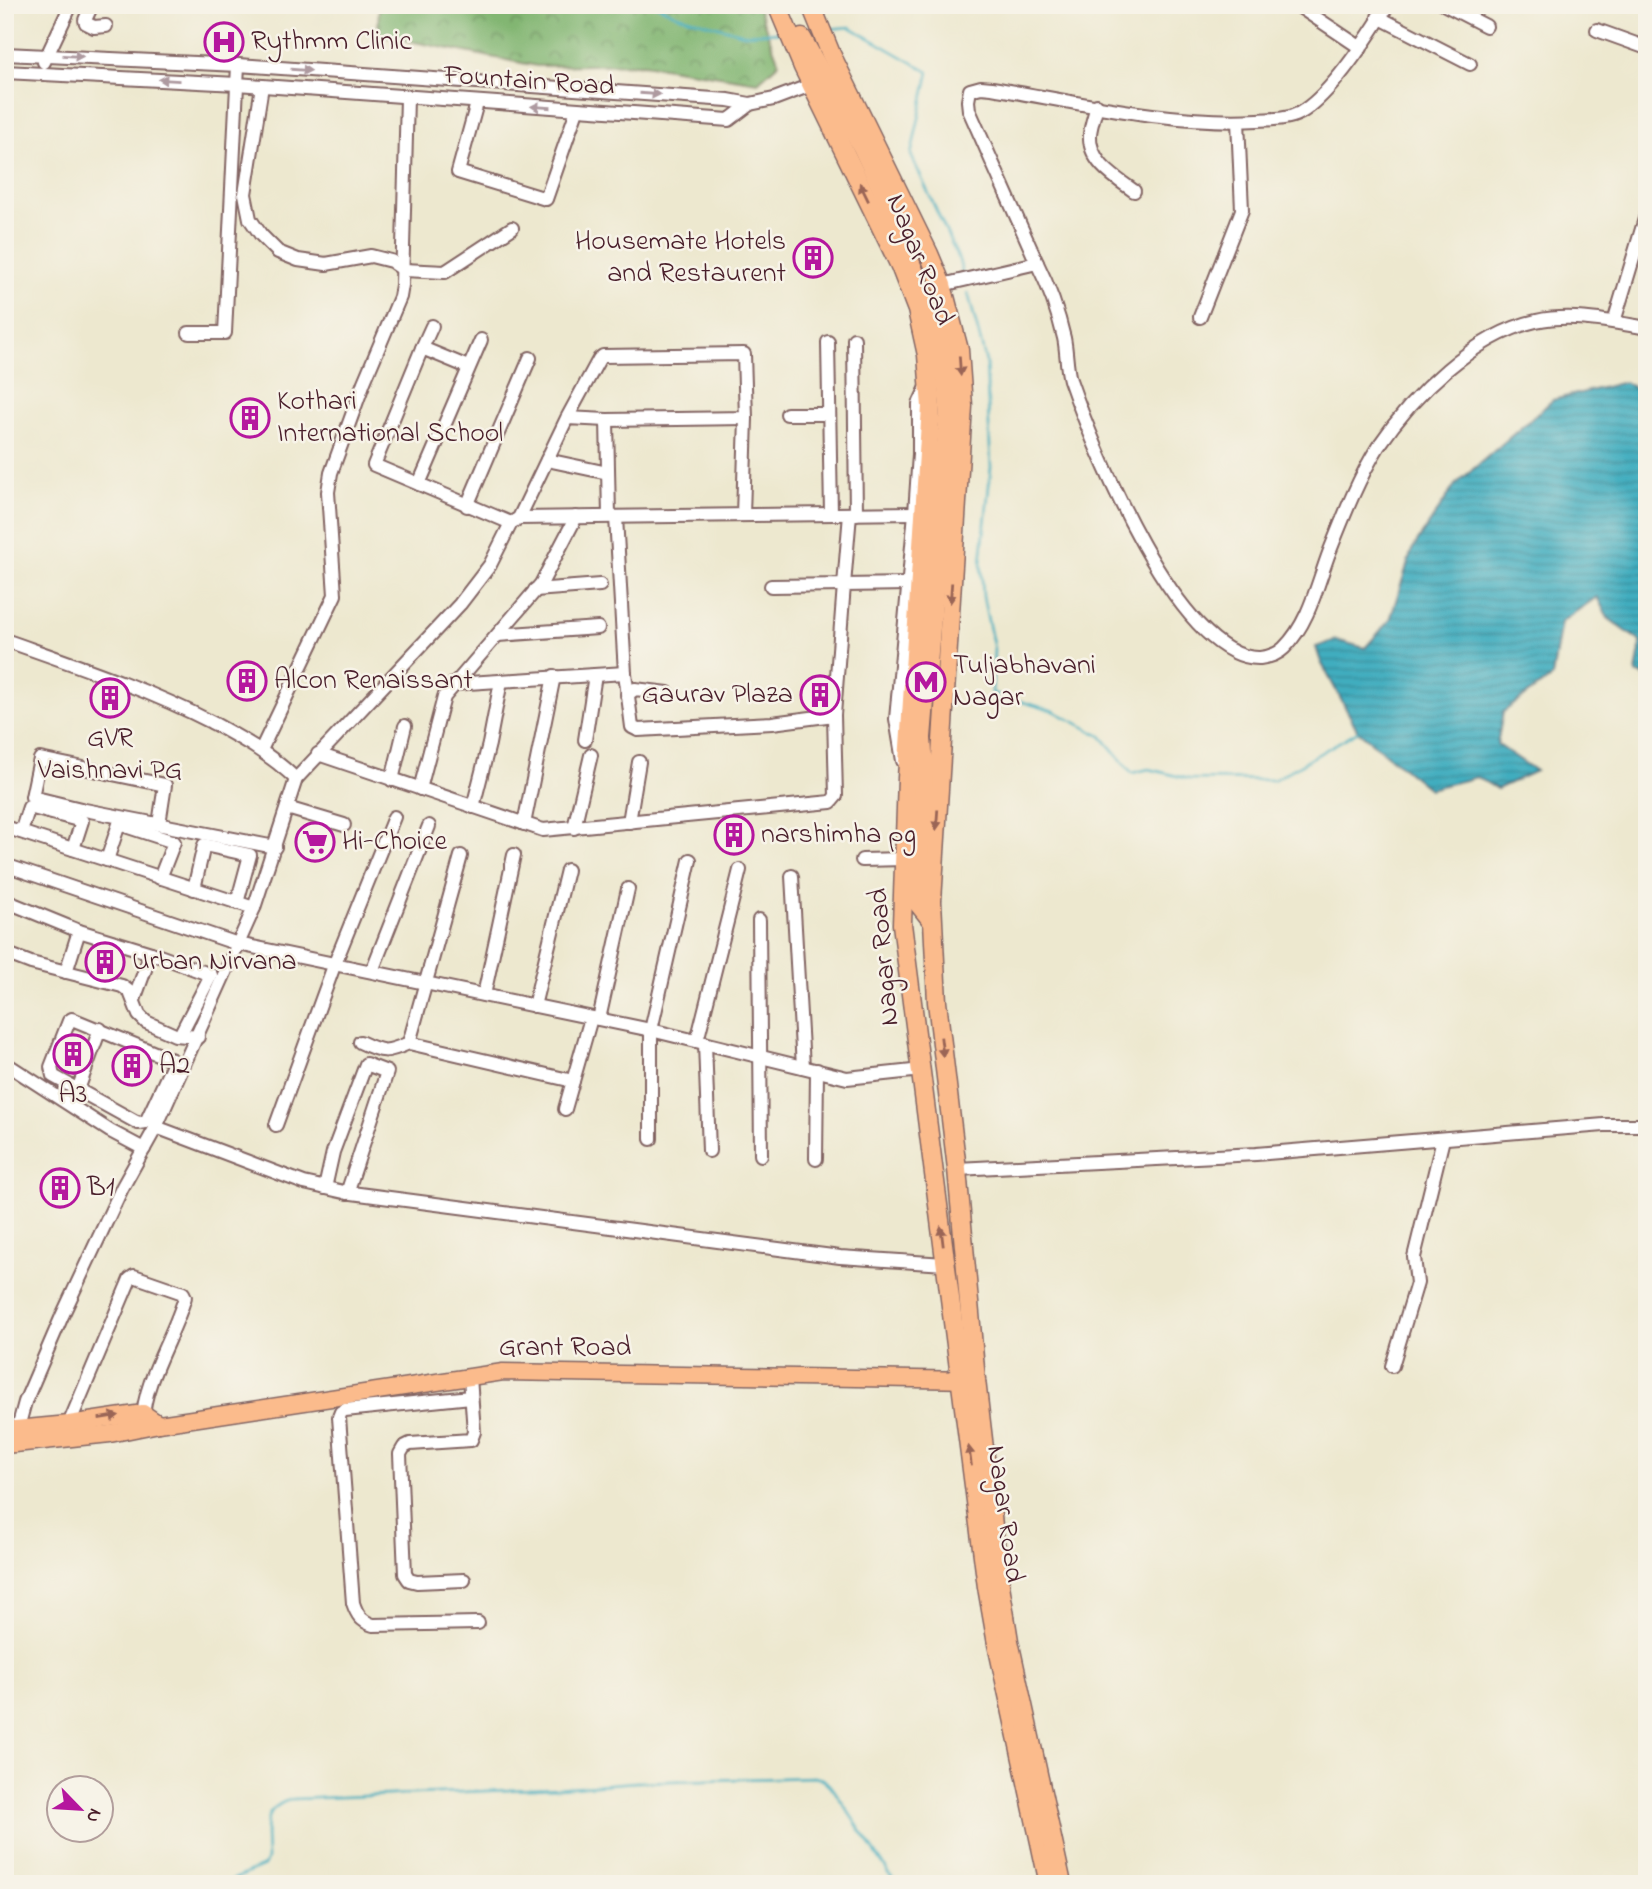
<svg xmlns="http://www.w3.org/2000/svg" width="1652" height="1889" font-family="'Indie Flower',sans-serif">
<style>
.forest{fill:url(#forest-crowns);stroke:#666a4e;stroke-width:2}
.water{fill:url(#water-rules);stroke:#466675;stroke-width:2}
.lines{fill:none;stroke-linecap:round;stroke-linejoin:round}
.stream{stroke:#41adbf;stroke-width:2.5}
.minor-casing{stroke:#836564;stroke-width:16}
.major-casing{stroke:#836564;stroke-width:19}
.highway-casing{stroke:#836564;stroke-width:21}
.minor{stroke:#fff;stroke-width:12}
.major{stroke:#fbbb8c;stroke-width:16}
.highway{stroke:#fbbb8c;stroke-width:18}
.oneway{fill:#ae9aa0}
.oneway2{fill:#9a6557}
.labels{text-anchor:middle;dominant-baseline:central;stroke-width:5;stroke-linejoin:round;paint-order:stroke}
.poi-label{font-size:28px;fill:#4a1f2b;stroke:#f7f3e8;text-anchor:start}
.street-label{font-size:28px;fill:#4a1f2b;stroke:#f7f3e8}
</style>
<defs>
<pattern id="forest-crowns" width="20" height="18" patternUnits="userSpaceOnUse" patternTransform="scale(1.75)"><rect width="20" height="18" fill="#82b672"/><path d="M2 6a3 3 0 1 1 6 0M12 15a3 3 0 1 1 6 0" fill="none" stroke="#6c935e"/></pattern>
<pattern id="water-rules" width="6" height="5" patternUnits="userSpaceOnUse" patternTransform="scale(1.75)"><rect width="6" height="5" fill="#41adbf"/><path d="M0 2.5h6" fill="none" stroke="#388c9b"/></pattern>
</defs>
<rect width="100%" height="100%" fill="#f7f3e8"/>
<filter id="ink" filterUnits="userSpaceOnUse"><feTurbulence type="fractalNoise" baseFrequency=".0143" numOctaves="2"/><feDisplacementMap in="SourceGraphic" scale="14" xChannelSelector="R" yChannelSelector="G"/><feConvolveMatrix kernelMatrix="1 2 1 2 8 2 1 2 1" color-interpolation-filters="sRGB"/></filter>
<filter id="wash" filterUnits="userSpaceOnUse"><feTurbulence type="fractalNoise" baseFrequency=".00686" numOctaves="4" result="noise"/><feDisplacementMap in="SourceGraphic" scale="28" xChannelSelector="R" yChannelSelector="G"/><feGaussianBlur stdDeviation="1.57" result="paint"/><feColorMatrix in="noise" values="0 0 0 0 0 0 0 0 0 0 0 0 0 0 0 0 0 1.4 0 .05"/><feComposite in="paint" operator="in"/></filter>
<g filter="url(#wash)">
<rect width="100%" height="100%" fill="#ede8cf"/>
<path class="forest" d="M379 5H757L779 63 758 82 643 64 537 66 378 35Z"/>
<path class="water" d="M1625 382 1647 397V677L1636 673 1641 642 1608 618 1597 597 1561 622 1552 677 1503 712 1497 744 1536 771 1497 789 1477 777 1429 789 1358 731 1321 662 1316 647 1336 640 1365 648 1390 620 1412 550 1455 485 1553 400Z"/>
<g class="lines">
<g class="stream">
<path d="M656 5 677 15 744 34 780 32"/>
<path d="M828 29 850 27 929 72 911 155 959 260 963 276"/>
<path d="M968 293 986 362 991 467 981 562 983 597 994 649 992 693 1054 711 1101 736 1132 773 1149 769 1189 779 1274 780 1358 731"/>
<path d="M223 1884 264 1866 267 1860C267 1831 258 1808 293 1799L557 1788 636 1782 814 1777 823 1779 834 1790 892 1878 901 1884"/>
</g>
</g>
</g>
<g filter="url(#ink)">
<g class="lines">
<g class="minor-casing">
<g id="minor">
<path d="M92 5 85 20 86 23 94 27 106 26"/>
<path d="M1297 5 1361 48"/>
<path d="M1445 5 1486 26"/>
<path d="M1378 17 1470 64"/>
<path d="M1597 30 1647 48"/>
<path d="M5 54 238 65 728 100 750 104 774 99 811 85"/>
<path d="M44 62 71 5"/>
<path d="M5 72 237 84 729 120 750 104"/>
<path d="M262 86 245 194 250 219 261 235 278 252 298 260 326 264 371 256 391 261 404 270 445 272 512 228"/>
<path d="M477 103 458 172 546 199 577 110"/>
<path d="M1097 105C1095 114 1091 124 1090 134 1088 161 1114 177 1134 191"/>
<path d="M1037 263 969 110 968 101 970 90 981 87 992 88C1076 102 1173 125 1258 120 1272 119 1287 120 1300 113 1331 95 1369 36 1388 5"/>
<path d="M942 285 1037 263C1049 287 1058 312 1064 338 1067 352 1066 366 1070 380 1092 444 1179 661 1260 658 1269 657 1277 655 1284 648 1309 623 1317 585 1329 553 1343 518 1358 479 1378 447 1413 395 1474 335 1536 321 1573 313 1611 322 1647 328"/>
<path d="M1200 317 1242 210 1238 121"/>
<path d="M1614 322 1647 212"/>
<path d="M189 333H225L238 65"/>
<path d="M854 339 856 514"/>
<path d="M828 342 831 514"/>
<path d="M422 348 432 326"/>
<path d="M468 367 422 348 374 465 511 523"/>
<path d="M787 414H829"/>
<path d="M607 420 609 516"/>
<path d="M547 460 608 473"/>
<path d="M419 484 481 340"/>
<path d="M467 506 530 358"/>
<path d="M743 515 746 418"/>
<path d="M616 517 625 673 632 727 638 730 772 723 834 715"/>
<path d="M519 518 915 513"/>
<path d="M771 586 844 585 850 514"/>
<path d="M535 590 600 585"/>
<path d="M498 635 598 628"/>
<path d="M5 640C75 665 145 688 211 722 242 739 270 754 296 779"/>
<path d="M453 684 625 673"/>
<path d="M627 695 635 689 668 693"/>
<path d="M585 740 595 675"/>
<path d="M261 750 335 595 328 492 331 473 364 382 400 297 402 285 407 98"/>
<path d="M318 754 543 830 831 802 836 796 834 715 844 585 908 584"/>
<path d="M903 761 896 719 915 513 919 454V404L927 387"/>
<path d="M392 780 405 726"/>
<path d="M420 789 444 697 541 584 576 517"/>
<path d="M473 807 489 744 501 681"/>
<path d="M287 808 344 825"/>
<path d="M629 822 639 762"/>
<path d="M159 824 165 785 40 759 32 797 85 810 275 847"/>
<path d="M524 824 554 676"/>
<path d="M5 827 254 908"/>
<path d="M574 828 591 755"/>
<path d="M21 832 29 807 82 821 73 849"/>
<path d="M107 860 119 824 174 842 160 878"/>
<path d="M862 860 904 859"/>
<path d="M5 865 238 944 651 1030 847 1078 922 1070"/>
<path d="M792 876 803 1067"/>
<path d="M194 889 204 845 250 855 237 903"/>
<path d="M5 908 8 902 79 931 151 953"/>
<path d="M759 920 761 1155"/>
<path d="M5 953 31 963 122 986 130 992 139 1015 146 1022 175 1035 198 1037"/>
<path d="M372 971 429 826"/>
<path d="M66 972 79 931"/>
<path d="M484 995 514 855"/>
<path d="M134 1000 151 953 211 975 180 1035"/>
<path d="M534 1006 567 870"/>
<path d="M72 1019 172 1060 173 1064 146 1122 138 1123 53 1076 51 1067 69 1021Z"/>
<path d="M599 1019 628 889"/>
<path d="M697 1041 740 870"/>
<path d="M360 1042C383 1053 386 1053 409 1043L573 1081"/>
<path d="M409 1043 461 856"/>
<path d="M705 1043 709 1151"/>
<path d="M5 1063 110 1131 144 1149"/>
<path d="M75 1098 100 1029"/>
<path d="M565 1109 591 1018"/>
<path d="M276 1125 335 963 394 817"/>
<path d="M156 1127 304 1183 344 1192 840 1257 945 1264"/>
<path d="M651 1139V1030L690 860"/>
<path d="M816 1159 817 1070"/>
<path d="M957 1169 1256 1154 1604 1125H1647"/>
<path d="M325 1188 333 1152 366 1064 387 1072 347 1193"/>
<path d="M1392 1366 1417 1283 1414 1257 1443 1139"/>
<path d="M471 1397 345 1410 341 1412 339 1417 353 1603C357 1615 361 1621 373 1625L478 1623"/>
<path d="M69 1424 130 1279 134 1276 183 1293 185 1297C175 1334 143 1382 143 1420"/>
<path d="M16 1435 25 1402 62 1316 122 1188 156 1127 254 908 296 779 460 604 490 565 511 523 519 518 567 418 599 359 603 356 744 354 746 418 607 420 567 418"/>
<path d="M464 1580 417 1582 409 1580 405 1574 400 1454 404 1447 410 1444 471 1440 474 1432 470 1377"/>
</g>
</g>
<g class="major-casing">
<g id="major">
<path d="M5 1430 69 1424 143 1413 159 1424"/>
<path d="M5 1445 110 1434 159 1424 503 1372 973 1380"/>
</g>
</g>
<g class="highway-casing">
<g id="highway">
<path d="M777 5 803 67 900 266 917 310 927 355 931 407 907 778 902 924 987 1587 997 1644 1049 1884"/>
<path d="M811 5 831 54 929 254 942 285 959 350 963 406 932 901 937 1002 957 1169 976 1380 1000 1585 1009 1641 1062 1884"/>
<path d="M802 38 862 147 893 213 898 233 935 320 944 362 949 407 922 738 924 767 917 902 932 921"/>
</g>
</g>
<use href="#minor" class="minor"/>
<use href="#major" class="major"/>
<use href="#highway" class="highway"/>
</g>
<defs><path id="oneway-solid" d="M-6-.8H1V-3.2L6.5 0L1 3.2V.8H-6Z" transform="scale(1.75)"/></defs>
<g class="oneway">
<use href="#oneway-solid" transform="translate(73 56) rotate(3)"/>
<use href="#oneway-solid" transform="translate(301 70) rotate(4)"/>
<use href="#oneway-solid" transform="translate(169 80) rotate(-177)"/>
<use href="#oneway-solid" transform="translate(650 94) rotate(4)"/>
<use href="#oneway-solid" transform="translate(541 107) rotate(-176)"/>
</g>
<g class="oneway2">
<use href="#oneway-solid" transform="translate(864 192) rotate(-116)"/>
<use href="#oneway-solid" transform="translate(960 366) rotate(86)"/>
<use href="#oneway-solid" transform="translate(951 593) rotate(94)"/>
<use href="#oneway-solid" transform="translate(937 820) rotate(94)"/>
<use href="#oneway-solid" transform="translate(942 1047) rotate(83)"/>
<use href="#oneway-solid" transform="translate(942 1236) rotate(-97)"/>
<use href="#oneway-solid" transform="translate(109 1417) rotate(-9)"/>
<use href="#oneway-solid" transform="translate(970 1456) rotate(-98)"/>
</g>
</g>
<defs>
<g id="hospital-ring" transform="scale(2.0125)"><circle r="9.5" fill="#f7f3e8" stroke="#b5179e" stroke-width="1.5"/><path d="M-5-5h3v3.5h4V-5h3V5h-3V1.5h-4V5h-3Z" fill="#b5179e"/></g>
<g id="building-ring" transform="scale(2.0125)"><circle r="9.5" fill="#f7f3e8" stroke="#b5179e" stroke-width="1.5"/><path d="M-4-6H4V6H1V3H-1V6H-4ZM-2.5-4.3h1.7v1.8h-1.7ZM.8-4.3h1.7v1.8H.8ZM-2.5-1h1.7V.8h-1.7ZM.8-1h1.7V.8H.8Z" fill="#b5179e"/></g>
<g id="metro-ring" transform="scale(2.0125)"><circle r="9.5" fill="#f7f3e8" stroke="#b5179e" stroke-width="1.5"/><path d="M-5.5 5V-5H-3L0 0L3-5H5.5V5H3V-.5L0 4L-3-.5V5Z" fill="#b5179e"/></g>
<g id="supermarket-ring" transform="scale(2.0125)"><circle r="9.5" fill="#f7f3e8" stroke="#b5179e" stroke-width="1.5"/><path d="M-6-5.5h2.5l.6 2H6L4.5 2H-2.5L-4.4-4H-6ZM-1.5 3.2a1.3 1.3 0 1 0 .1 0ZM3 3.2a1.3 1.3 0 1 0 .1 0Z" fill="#b5179e"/></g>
</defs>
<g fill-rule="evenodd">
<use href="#hospital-ring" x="224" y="42"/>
<use href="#building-ring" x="813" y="258"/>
<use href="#building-ring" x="250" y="418"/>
<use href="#building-ring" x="247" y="681"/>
<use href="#metro-ring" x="926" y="682"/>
<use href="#building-ring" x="820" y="695"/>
<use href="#building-ring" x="110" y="698"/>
<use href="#building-ring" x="734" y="835"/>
<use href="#supermarket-ring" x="315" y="842"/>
<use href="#building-ring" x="105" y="962"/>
<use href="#building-ring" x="73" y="1054"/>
<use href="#building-ring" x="132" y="1066"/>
<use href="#building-ring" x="60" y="1188"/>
</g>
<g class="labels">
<g class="poi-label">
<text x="251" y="42">Rythmm Clinic</text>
<text x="786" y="242" text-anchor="end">Housemate Hotels<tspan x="786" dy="32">and Restaurent</tspan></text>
<text x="277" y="402">Kothari<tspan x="277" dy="32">International School</tspan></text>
<text x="953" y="666">Tuljabhavani<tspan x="953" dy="32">Nagar</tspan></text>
<text x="274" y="681">Alcon Renaissant</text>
<text x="793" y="695" text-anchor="end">Gaurav Plaza</text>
<text x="110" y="739" text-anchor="middle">GVR<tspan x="110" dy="32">Vaishnavi PG</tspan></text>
<text x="761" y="835">narshimha pg</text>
<text x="342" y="842">Hi-Choice</text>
<text x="132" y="962">Urban Nirvana</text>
<text x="159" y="1066">A2</text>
<text x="73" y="1095" text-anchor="middle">A3</text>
<text x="87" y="1188">B1</text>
</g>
<g class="street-label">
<text transform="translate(529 82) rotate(4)">Fountain Road</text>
<text transform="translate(919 260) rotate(68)">Nagar Road</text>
<text transform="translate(885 957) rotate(-95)">Nagar Road</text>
<text x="565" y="1348">Grant Road</text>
<text transform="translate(1004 1514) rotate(82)">Nagar Road</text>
</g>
</g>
<rect width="1652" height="1889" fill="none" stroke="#f7f3e8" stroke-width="28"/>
<g transform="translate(80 1809) rotate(115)"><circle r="33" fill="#f7f3e8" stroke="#b29e9c" stroke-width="2"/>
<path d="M0-5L12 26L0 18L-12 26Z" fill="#b5179e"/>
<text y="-10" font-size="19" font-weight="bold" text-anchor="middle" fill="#4a1f2b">N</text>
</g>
</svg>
